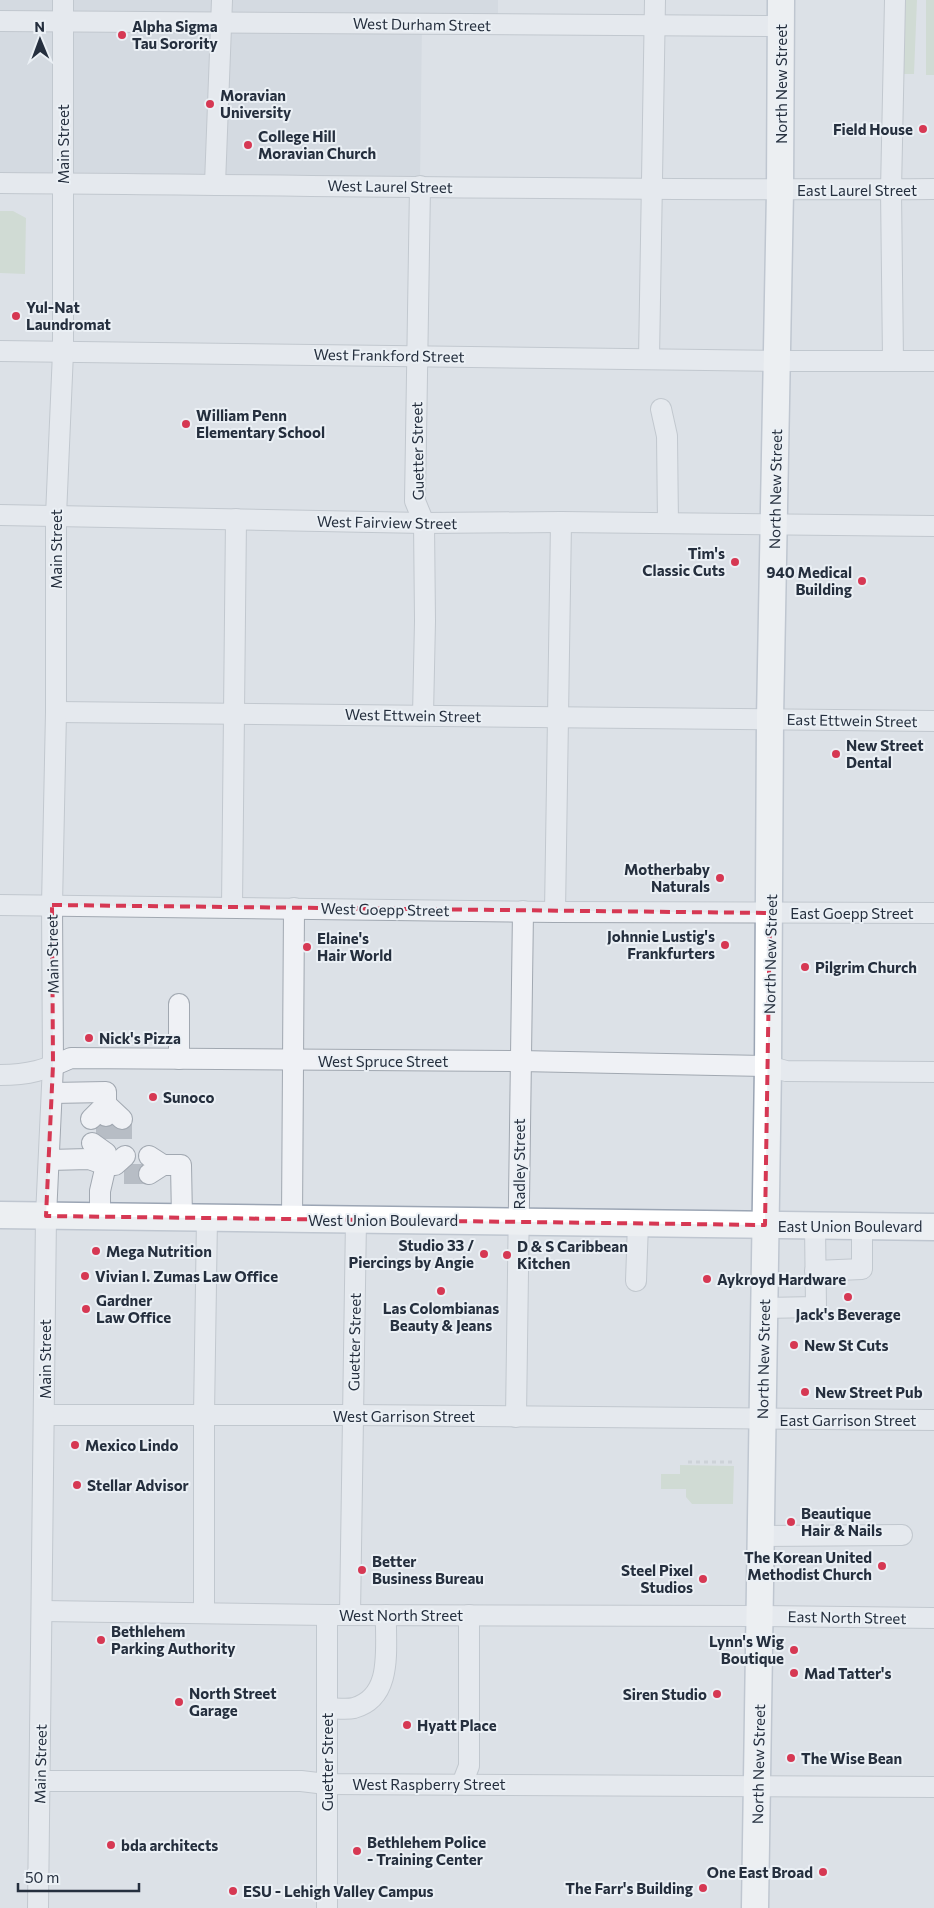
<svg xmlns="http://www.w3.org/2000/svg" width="934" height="1908" font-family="Commissioner,sans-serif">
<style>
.built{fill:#cad0d9}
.green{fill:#c2d2bd}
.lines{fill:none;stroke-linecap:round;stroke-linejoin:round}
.minor-tunnel{stroke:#b7bdc5;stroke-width:20;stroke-dasharray:20 10;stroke-linecap:butt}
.minor-casing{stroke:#a1a8b1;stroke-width:22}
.major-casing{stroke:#9ba5b4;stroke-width:29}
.path{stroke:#babfc5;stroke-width:3;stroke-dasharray:4 4;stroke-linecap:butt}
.minor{stroke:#eff1f5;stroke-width:20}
.major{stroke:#fff;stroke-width:26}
.marked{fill:none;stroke:#d63853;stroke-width:4;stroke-dasharray:10 6;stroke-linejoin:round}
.poi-dot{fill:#d63853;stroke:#ebf0f5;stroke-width:2}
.labels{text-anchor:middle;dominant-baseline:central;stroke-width:4;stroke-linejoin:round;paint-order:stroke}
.street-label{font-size:15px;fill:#252f3e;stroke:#ebf0f5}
.poi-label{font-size:15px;font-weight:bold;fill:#252f3e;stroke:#ebf0f5;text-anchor:start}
</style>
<rect width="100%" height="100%" fill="#dce1e7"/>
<path class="built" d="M0 0H498V25L422 24 420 186 0 184Z"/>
<g class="green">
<path d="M900 0H917L914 74H900Z"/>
<rect x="926" y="0" width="8" height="75"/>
<path d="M0 211H13L26 218 25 274 0 273Z"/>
<path d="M680 1465 734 1466 733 1504H692L686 1497V1489H661V1474H680Z"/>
</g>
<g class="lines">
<g class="minor-tunnel">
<path d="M106 1119V1145"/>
<path d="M122 1119V1144"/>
<path d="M124 1174H149"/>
</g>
<g class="minor-casing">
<g id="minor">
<path d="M0 21 781 26"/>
<path d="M0 183C311 185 623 191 934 189"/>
<path d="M215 184 222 0"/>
<path d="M420 186 415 501 424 523 425 621 423 715"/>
<path d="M0 351 777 361H934"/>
<path d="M649 359 655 0"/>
<path d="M893 360 891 190 895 0"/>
<path d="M661 409 667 436 668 523"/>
<path d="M0 515 424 523 561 522 934 526"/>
<path d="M56 712 934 721"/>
<path d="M0 905 555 912 934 913"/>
<path d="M232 907 236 519"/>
<path d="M555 912 561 522"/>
<path d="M179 1059V1004"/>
<path d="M0 1075C30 1075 44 1070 71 1058L520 1061 768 1066 786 1071 934 1072"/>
<path d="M52 1093 106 1092V1104L122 1119"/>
<path d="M91 1119 106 1104V1116"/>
<path d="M92 1143 106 1153V1165L100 1191V1217"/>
<path d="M49 1160 89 1159 106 1165H115L125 1156"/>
<path d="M163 1165H181L182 1218"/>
<path d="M149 1174 163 1165 149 1156"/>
<path d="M292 1220 294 908"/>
<path d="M815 1271 862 1269V1226"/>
<path d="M636 1281 638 1223"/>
<path d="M764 1308 816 1307 815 1225"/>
<path d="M44 1415H353L934 1420"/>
<path d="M516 1417 523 911"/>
<path d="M761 1536 902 1535"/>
<path d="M42 1611 327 1615 760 1616 934 1618"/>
<path d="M204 1612V1415L207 1218"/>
<path d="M327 1615V1908"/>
<path d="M350 1615 356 1220"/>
<path d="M327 1708C335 1708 346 1710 354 1708 394 1697 385 1647 386 1615"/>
<path d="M40 1781H301L326 1784 934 1787"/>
<path d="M462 1784 469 1766V1615"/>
<path d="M38 1908 46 1216 53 1065 52 905 56 712V516L63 352V0"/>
</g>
</g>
<g class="major-casing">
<g id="major">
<path d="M0 1215 934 1227"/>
<path d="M755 1908 768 1066 770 719 780 191 781 0"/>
</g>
</g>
<path class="path" d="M688 1462H734"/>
<use href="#minor" class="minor"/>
<use href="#major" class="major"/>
</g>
<path d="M0 0H934V1908H0ZM52 905 770 913 765 1225 46 1216 53 1065Z" fill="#dce1e7" fill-opacity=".55" fill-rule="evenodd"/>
<path class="marked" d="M52 905 770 913 765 1225 46 1216 53 1065Z"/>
<g class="poi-dot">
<circle cx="122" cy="35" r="5"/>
<circle cx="210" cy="104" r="5"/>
<circle cx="923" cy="129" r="5"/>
<circle cx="248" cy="145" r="5"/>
<circle cx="16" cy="316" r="5"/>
<circle cx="186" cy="424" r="5"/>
<circle cx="735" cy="562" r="5"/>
<circle cx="862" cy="581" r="5"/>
<circle cx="836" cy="754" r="5"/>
<circle cx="720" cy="878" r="5"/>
<circle cx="725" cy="945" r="5"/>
<circle cx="307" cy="947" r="5"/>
<circle cx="805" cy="967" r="5"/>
<circle cx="89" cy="1038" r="5"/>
<circle cx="153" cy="1097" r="5"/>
<circle cx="96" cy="1251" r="5"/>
<circle cx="484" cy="1254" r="5"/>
<circle cx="507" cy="1255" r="5"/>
<circle cx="85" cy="1276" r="5"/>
<circle cx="707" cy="1279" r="5"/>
<circle cx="441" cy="1291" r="5"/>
<circle cx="848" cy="1297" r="5"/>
<circle cx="86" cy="1309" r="5"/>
<circle cx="794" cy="1345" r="5"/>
<circle cx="805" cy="1392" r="5"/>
<circle cx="75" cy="1445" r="5"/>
<circle cx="77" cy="1485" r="5"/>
<circle cx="791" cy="1522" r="5"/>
<circle cx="882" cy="1566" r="5"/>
<circle cx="362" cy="1570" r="5"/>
<circle cx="703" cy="1579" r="5"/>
<circle cx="101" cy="1640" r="5"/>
<circle cx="794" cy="1650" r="5"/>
<circle cx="794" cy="1673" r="5"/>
<circle cx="717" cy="1694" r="5"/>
<circle cx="179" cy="1702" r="5"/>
<circle cx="407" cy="1725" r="5"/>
<circle cx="791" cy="1758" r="5"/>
<circle cx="111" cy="1845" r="5"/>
<circle cx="357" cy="1851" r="5"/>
<circle cx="823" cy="1872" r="5"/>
<circle cx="703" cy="1888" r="5"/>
<circle cx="233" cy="1891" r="5"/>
</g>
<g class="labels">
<g class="street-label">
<text transform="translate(422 24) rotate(1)">West Durham Street</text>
<text transform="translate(781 84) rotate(-90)">North New Street</text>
<text transform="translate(63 144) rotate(-90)">Main Street</text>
<text transform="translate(390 186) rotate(1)">West Laurel Street</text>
<text x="857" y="190">East Laurel Street</text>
<text transform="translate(389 355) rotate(1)">West Frankford Street</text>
<text transform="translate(417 451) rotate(-91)">Guetter Street</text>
<text transform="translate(775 489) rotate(-89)">North New Street</text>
<text transform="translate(387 522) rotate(1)">West Fairview Street</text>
<text transform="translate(56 549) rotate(-90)">Main Street</text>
<text transform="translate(413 715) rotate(1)">West Ettwein Street</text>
<text transform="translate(852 720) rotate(1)">East Ettwein Street</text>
<text transform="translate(385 909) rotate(1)">West Goepp Street</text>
<text x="852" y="913">East Goepp Street</text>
<text transform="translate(52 954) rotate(-91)">Main Street</text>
<text transform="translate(770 954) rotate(-89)">North New Street</text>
<text x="383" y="1061">West Spruce Street</text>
<text transform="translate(519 1164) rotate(-90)">Radley Street</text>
<text x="383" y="1220">West Union Boulevard</text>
<text x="850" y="1226">East Union Boulevard</text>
<text transform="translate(354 1342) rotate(-89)">Guetter Street</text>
<text transform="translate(45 1359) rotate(-90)">Main Street</text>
<text transform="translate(763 1359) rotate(-89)">North New Street</text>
<text x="404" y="1416">West Garrison Street</text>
<text x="848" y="1420">East Garrison Street</text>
<text x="401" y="1615">West North Street</text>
<text transform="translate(847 1617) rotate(1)">East North Street</text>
<text transform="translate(327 1762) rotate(-90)">Guetter Street</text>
<text transform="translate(40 1764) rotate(-89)">Main Street</text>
<text transform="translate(758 1764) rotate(-89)">North New Street</text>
<text x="429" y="1784">West Raspberry Street</text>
</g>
<g class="poi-label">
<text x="132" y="26">Alpha Sigma<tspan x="132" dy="17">Tau Sorority</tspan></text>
<text x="220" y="95">Moravian<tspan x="220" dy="17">University</tspan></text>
<text x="913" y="129" text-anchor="end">Field House</text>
<text x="258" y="136">College Hill<tspan x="258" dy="17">Moravian Church</tspan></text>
<text x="26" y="307">Yul-Nat<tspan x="26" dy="17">Laundromat</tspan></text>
<text x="196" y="415">William Penn<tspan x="196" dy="17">Elementary School</tspan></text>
<text x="725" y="553" text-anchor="end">Tim's<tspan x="725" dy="17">Classic Cuts</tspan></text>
<text x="852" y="572" text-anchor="end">940 Medical<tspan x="852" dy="17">Building</tspan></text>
<text x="846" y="745">New Street<tspan x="846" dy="17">Dental</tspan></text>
<text x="710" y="869" text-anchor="end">Motherbaby<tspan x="710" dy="17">Naturals</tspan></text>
<text x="715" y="936" text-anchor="end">Johnnie Lustig's<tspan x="715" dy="17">Frankfurters</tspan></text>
<text x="317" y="938">Elaine's<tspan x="317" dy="17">Hair World</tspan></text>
<text x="815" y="967">Pilgrim Church</text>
<text x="99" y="1038">Nick's Pizza</text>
<text x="163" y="1097">Sunoco</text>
<text x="474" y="1245" text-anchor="end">Studio 33 /<tspan x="474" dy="17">Piercings by Angie</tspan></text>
<text x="517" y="1246">D &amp; S Caribbean<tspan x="517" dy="17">Kitchen</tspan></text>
<text x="106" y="1251">Mega Nutrition</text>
<text x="95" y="1276">Vivian I. Zumas Law Office</text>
<text x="717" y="1279">Aykroyd Hardware</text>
<text x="96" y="1300">Gardner<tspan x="96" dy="17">Law Office</tspan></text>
<text x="441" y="1308" text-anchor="middle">Las Colombianas<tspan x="441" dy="17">Beauty &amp; Jeans</tspan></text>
<text x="848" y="1314" text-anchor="middle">Jack's Beverage</text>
<text x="804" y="1345">New St Cuts</text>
<text x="815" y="1392">New Street Pub</text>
<text x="85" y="1445">Mexico Lindo</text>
<text x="87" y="1485">Stellar Advisor</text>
<text x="801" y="1513">Beautique<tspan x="801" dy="17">Hair &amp; Nails</tspan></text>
<text x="872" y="1557" text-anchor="end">The Korean United<tspan x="872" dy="17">Methodist Church</tspan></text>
<text x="372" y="1561">Better<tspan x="372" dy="17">Business Bureau</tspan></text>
<text x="693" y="1570" text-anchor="end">Steel Pixel<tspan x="693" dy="17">Studios</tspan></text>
<text x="111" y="1631">Bethlehem<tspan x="111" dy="17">Parking Authority</tspan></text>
<text x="784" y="1641" text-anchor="end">Lynn's Wig<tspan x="784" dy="17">Boutique</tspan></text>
<text x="804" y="1673">Mad Tatter's</text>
<text x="189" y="1693">North Street<tspan x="189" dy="17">Garage</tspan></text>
<text x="707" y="1694" text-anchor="end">Siren Studio</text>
<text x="417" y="1725">Hyatt Place</text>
<text x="801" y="1758">The Wise Bean</text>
<text x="367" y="1842">Bethlehem Police<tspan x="367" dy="17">- Training Center</tspan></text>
<text x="121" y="1845">bda architects</text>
<text x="813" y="1872" text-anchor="end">One East Broad</text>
<text x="693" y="1888" text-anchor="end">The Farr's Building</text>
<text x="243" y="1891">ESU - Lehigh Valley Campus</text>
</g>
</g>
<g transform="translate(40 40) rotate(359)" stroke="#ebf0f5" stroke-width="4" paint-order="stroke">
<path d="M0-4L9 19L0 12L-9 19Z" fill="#252f3e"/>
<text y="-8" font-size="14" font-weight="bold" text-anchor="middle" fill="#252f3e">N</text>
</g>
<path d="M18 1883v8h121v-8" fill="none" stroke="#252f3e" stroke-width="2.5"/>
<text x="25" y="1883" font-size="15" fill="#252f3e" stroke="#ebf0f5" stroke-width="4" paint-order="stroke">50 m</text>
</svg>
